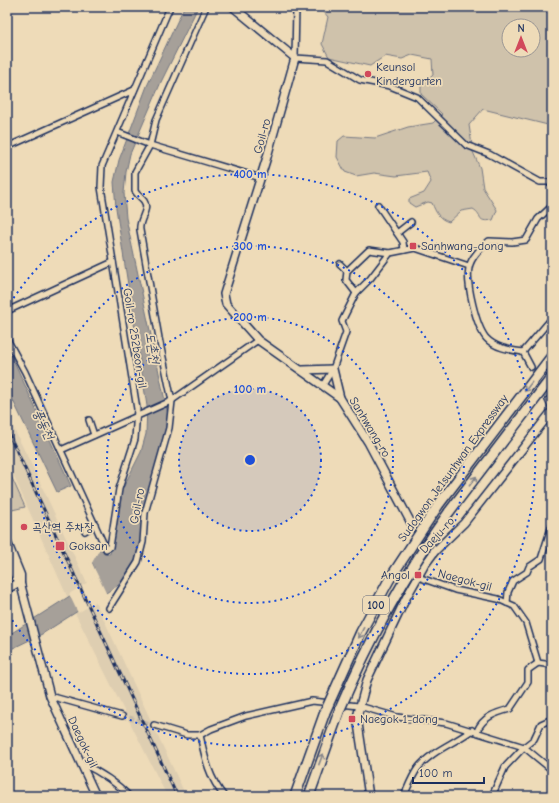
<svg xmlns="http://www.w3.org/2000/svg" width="559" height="803" font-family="'Comic Neue','Poor Story',sans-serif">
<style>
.built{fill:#deceb1}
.green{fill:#cfc2ab;stroke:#757884;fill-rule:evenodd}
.water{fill:#a6a099;stroke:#6e7381}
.pier{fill:#eedbb8}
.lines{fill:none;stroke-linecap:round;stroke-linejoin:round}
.street-tunnel{stroke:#c4b9a6;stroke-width:5;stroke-dasharray:5 2.5;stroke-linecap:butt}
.street-casing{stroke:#1b2f5e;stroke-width:8}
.secondary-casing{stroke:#1b2f5e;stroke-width:10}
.primary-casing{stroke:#1b2f5e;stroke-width:11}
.highway-casing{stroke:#1b2f5e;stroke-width:12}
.street{stroke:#eedbb8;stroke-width:5}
.secondary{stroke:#eedbb8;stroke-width:7}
.primary{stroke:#eedbb8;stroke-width:8}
.highway{stroke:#eedbb8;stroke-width:9}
.rail-casing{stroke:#1b2f5e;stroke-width:3}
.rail{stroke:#eedbb8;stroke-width:1.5;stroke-dasharray:4.5;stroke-linecap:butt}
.highway-bridge-casing{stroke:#1b2f5e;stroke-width:12;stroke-linecap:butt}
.highway-bridge{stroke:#eedbb8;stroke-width:9}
.oneway{stroke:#84858b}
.ring{fill:none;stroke:#1d4ed8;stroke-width:2;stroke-dasharray:2 4}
.poi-dot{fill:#d1495b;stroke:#eedbb8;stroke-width:1.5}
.labels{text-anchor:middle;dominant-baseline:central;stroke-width:3.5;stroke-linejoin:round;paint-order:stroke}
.shield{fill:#eedbb8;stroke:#5a6379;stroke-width:1}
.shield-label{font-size:11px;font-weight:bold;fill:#1b2f5e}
.poi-label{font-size:12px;fill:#1b2f5e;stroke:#eedbb8;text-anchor:start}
.street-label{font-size:12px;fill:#1b2f5e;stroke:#eedbb8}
.water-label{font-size:13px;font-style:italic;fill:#37466a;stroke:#eedbb8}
.centre{fill:#1d4ed8;stroke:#eedbb8;stroke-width:2}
.ring-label{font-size:12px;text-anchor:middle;font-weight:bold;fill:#1d4ed8;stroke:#eedbb8;stroke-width:3.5;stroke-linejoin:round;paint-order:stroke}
</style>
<rect width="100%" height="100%" fill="#eedbb8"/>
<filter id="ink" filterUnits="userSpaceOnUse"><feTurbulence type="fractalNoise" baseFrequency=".025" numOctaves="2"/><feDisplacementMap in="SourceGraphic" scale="8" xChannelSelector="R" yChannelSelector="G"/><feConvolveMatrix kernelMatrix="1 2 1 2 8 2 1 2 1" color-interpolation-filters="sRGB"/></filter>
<g filter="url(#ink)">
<path class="built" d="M7 415 37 476 186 796H167L70 603 7 461Z"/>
<g class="green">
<path d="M320 7H552V126L483 109 469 125 473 152 480 168 483 188 497 210 493 220C475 223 484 215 473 209L461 211 449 222C439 219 436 213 432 203L428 202 415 207 409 203V199L424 193 431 182 427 172 396 176 374 173 356 176 345 172 337 157 338 141 344 136 375 138 408 127 433 123 442 114 421 94V86L433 75 432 59 412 55 402 59 385 56 370 66 329 57 322 44 328 17ZM509 26H533V50H509Z"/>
<path d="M7 467 25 507 12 510 7 496Z"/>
</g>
<g class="water">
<path d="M184 7H198L161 82 130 154 126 172 124 193 126 218 168 415 165 435 144 513 137 560 123 582 42 634 7 651V636L98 578 92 562 101 547 104 553 110 554 121 492 141 452 146 434 147 406 116 208 114 182 119 160 147 86Z"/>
<path d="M7 346 71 486 57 492 7 388Z"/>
</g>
<path class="pier" d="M100 546 101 547 92 563 107 595 78 613 69 594 96 577 90 562Z"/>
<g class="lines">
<g class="street-tunnel">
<path d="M531 367 548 400"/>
<path d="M122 716 154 725"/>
</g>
<g class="street-casing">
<g id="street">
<path d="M296 7 295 58 327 60 360 80 390 86 417 97 466 145 489 154 540 182H552"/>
<path d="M117 132 150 145 261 178"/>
<path d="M7 147 134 90"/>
<path d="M378 205 403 242 404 250"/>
<path d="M397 233 411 222"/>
<path d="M340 264 347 271"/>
<path d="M356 293 346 280 347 271 369 250 390 253"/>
<path d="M7 311 113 262"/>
<path d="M7 339 25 372 106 549 110 547 119 489 135 439 137 409 101 187 102 166 170 7"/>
<path d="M523 352C510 350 495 348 486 338 476 326 466 283 469 268 471 257 481 248 489 241L512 242 526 240 538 219 552 206"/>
<path d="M523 352 552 318"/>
<path d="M523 352 531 367"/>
<path d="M323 385 333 369 346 332 342 321 356 293 370 279 390 253 415 248 469 266"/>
<path d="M548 400 552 408"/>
<path d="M89 420 94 435"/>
<path d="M61 450 171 401 258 340"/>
<path d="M85 531 95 524"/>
<path d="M418 577 455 590 498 599 514 606 526 623 538 663 552 665"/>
<path d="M507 603 508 592 513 581 527 572 529 567 541 559 552 525"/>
<path d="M109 608 138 562 143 542 145 513 169 428 172 401 159 338 140 230C138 220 150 210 144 201 141 197 137 195 135 191V172L150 145 156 120 206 7"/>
<path d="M50 696 122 716"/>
<path d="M154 725 187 735H200"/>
<path d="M477 731C483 717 495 713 510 709L528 682V670L538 663"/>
<path d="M200 735 211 729 246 716 312 701 359 706 397 717 446 723 524 747 534 739 541 724 552 719"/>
<path d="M200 735C205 758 209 778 224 796"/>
<path d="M81 763C100 772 115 781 129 796"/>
<path d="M404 796C408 787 412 776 418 768 431 751 455 743 472 730"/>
<path d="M492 796 505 767 524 747 552 770"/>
</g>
</g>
<g class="secondary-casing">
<g id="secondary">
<path d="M233 7 295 58 267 157 224 294 226 304 258 340 340 398 368 442 410 521 435 551"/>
<path d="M303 370 333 369 340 398"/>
<path d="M7 589 20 582 50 696 96 796"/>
<path d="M369 796 357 717 367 680 406 598 424 566 435 551 464 523 552 411"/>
</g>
</g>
<g class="primary-casing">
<g id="primary">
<path d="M7 543 20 575V582"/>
<path d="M7 560 16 577"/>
</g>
</g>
<g class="highway-casing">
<g id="highway">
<path d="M439 504 552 356"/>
<path d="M449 512 552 377"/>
<path d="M295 796 325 712"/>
<path d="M309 796 340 709"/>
</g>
</g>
<use href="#street" class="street"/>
<use href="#secondary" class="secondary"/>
<use href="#primary" class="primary"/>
<use href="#highway" class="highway"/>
<g class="rail-casing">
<path id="rail" d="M7 430 177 796"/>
</g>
<use href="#rail" class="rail"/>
<g class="highway-bridge-casing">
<g id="highway-bridge">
<path d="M340 709C370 638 405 574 449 512"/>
<path d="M325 712 361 632 389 580 439 504"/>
</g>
</g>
<use href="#highway-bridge" class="highway-bridge"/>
</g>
<defs><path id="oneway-shaft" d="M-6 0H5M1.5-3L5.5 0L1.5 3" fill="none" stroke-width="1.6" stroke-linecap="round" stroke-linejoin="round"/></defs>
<g class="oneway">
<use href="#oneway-shaft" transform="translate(528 387) rotate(128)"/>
<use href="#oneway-shaft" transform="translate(473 481) rotate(-53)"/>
<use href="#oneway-shaft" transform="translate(361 633) rotate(117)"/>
<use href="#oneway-shaft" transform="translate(321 759) rotate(-69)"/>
</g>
</g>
<circle cx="250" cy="460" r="71" fill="#1d4ed8" fill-opacity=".12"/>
<g class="ring">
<circle cx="250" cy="460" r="71"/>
<circle cx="250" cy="460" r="143"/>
<circle cx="250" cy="460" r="214"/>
<path d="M7 308A286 286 0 1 1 7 612"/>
</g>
<g class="poi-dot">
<circle cx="368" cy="74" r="4"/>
<rect x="409" y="242" width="8" height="8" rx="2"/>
<circle cx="24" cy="527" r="4"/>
<rect x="55" y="541" width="10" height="10" rx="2"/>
<rect x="414" y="571" width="8" height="8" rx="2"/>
<rect x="348" y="715" width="8" height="8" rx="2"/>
</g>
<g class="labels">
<rect class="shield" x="363" y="596" width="26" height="18" rx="3"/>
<g class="shield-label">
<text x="376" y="605">100</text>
</g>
<g class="poi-label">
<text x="376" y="67">Keunsol<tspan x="376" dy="14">Kindergarten</tspan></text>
<text x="421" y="246">Sanhwang-dong</text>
<text x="32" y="527">곡산역 주차장</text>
<text x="69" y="546">Goksan</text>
<text x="410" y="575" text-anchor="end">Angol</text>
<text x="360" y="719">Naegok 1-dong</text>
</g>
<g class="street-label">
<text transform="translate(262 136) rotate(-74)">Goil-ro</text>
<text transform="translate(135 338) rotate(81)">Goil-ro 252beon-gil</text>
<text transform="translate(370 427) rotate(59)">Sanhwang-ro</text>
<text transform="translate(453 468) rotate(-54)">Sudogwon Je1sunhwan Expressway</text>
<text transform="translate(137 506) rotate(-79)">Goil-ro</text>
<text transform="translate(437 535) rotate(-47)">Daeju-ro</text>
<text transform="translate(465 580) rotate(15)">Naegok-gil</text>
<text transform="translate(83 742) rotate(65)">Daegok-gil</text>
</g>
<g class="water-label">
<text transform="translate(153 348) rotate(81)">도촌천</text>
<text transform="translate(44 424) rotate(65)">풍동천</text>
</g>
</g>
<circle cx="250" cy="460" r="6" class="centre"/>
<g class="ring-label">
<text x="250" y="178">400 m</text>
<text x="250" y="250">300 m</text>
<text x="250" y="321">200 m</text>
<text x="250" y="393">100 m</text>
</g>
<rect width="559" height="803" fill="none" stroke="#eedbb8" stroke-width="24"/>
<rect x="12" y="12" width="535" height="779" fill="none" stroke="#1b2f5e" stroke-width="1.5" filter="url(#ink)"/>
<g transform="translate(521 38)"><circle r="19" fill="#eedbb8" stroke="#9a9694"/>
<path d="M0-3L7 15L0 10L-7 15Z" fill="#d1495b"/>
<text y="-6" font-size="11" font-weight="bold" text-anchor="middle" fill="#1b2f5e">N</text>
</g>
<path d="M413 777v6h71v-6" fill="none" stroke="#1b2f5e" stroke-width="2"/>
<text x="419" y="777" font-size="12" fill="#1b2f5e" stroke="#eedbb8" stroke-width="3" paint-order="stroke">100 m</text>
</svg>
